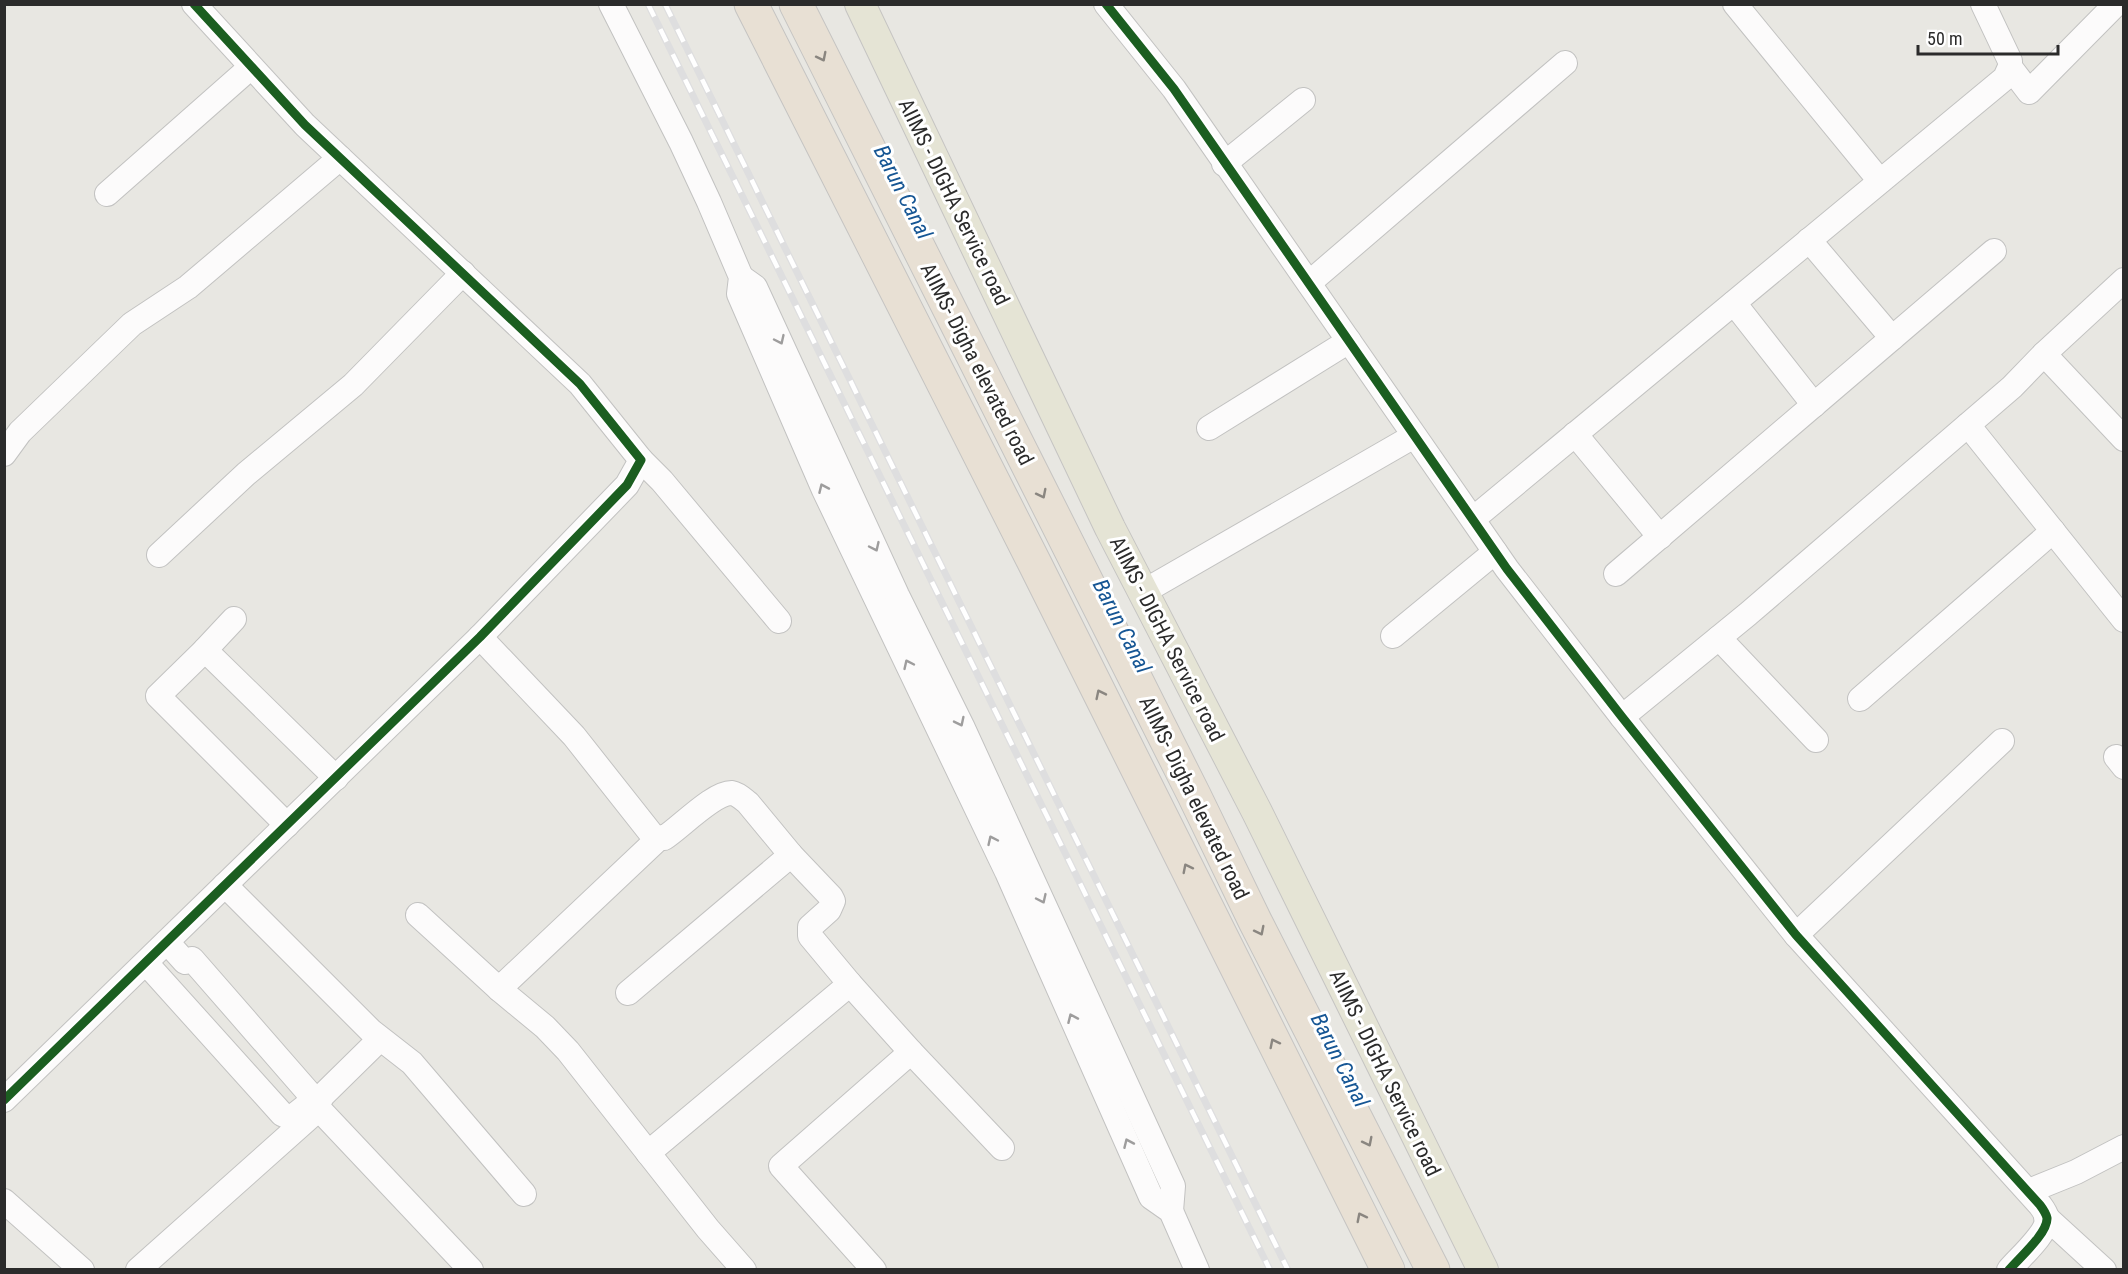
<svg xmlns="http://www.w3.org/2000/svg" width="2128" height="1274" font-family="'Roboto Condensed',sans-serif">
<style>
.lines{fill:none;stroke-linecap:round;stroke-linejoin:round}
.minor-casing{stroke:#c2c2c1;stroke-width:26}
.major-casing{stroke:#c5c4c2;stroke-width:32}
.highway-casing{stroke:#c5c4c2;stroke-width:35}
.minor{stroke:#fcfbfb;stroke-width:24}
.major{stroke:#e5e4d5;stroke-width:30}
.highway{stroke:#e8e0d4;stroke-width:33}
.rail-casing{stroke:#dededf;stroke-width:7}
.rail{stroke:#fff;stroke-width:4.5;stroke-dasharray:14;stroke-linecap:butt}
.cycleway-casing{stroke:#fff;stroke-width:13}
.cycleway{stroke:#1b5e20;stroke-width:9}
.oneway{stroke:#8a8680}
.oneway2{stroke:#9e9d9d}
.labels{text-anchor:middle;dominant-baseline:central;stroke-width:6;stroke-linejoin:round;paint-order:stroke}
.street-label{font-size:21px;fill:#2b2b2b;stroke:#fff}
.water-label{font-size:22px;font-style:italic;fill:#165694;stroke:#fff}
</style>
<rect width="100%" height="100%" fill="#e8e7e2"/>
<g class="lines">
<g class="minor-casing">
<g id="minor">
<path d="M611 4 681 142 709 202 741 277 739 294 824 490 1007 872 1151 1197 1171 1211 1197 1270"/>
<path d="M1106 4 1174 89 1507 569 1622 717 1796 935 2040 1205C2043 1209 2046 1213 2047 1218 2048 1233 2019 1258 2009 1270"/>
<path d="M1735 4 1880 181"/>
<path d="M2010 67 2029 92 2116 4"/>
<path d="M1224 164 1303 100"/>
<path d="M107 194 251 67"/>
<path d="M1809 240 1892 338"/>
<path d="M741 277 755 287 897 595 962 726 1173 1186 1171 1211"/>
<path d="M1309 283 1565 63"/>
<path d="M1734 303 1814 405"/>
<path d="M2044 354 2124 439"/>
<path d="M1968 425 2124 620"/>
<path d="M1209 428 1349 341"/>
<path d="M1575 434 1660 537"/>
<path d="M4 454 20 432 132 324 188 287 340 158"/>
<path d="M641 460 662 481 779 621"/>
<path d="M1473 519 2005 78 2010 67V61L1983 4"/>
<path d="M159 555 246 474 353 385 463 273"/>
<path d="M1616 574 1994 251"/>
<path d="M1143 592 1414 436"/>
<path d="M1393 636 1495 552"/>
<path d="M480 637 574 736 653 836 664 838C680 828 714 792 732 793 738 794 743 799 748 803L791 855 831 897 833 901 829 910 810 927V936L850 984 911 1052 781 1166 874 1270"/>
<path d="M1719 638 1816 740"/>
<path d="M205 650 234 619"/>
<path d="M1860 699 2053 531"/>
<path d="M1622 717 1748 614 2012 387 2044 354 2124 280"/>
<path d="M2116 757 2124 767"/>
<path d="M287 825 158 696 205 650 336 778"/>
<path d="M225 885 371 1031 412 1063 524 1194"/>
<path d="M418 915 499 989 545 1027 568 1051 708 1229 744 1270"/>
<path d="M1796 935 2002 741"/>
<path d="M146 963 282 1114 291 1118 310 1103 308 1092 192 959 185 962 167 942"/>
<path d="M499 989 659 838"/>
<path d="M628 993 791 855"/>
<path d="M380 1039 323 1095 318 1103 319 1109 471 1270"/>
<path d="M911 1052 1002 1148"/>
<path d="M4 1100 480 637 627 485 641 460 580 384 305 125 194 4"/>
<path d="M648 1153 850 984"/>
<path d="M2029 1191 2076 1172 2124 1147"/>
<path d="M4 1201 82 1270"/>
<path d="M2046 1217 2104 1270"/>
<path d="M138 1270 313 1114"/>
</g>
</g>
<g class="major-casing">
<path id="major" d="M860 4 1110 528 1257 812 1483 1270"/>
</g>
<g class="highway-casing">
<g id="highway">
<path d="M751 4 1035 564 1388 1270"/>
<path d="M796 4 1194 795 1255 921 1433 1270"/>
</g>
</g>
<use href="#minor" class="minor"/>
<use href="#major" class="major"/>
<use href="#highway" class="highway"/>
<g class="rail-casing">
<g id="rail">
<path d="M648 4 1270 1270"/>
<path d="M665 4 1288 1270"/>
</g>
</g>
<use href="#rail" class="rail"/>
<g class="cycleway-casing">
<g id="cycleway">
<path d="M1106 4 1174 89 1507 569 1622 717 1796 935 2040 1205C2043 1209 2046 1213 2047 1218 2048 1233 2019 1258 2009 1270"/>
<path d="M4 1100 480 637 627 485 641 460 580 384 305 125 194 4"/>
</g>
</g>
<use href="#cycleway" class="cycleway"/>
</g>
<defs><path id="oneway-chevron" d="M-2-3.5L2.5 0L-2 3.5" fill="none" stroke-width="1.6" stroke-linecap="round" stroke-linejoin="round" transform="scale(1.5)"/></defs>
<g class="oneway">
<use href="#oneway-chevron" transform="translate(822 57) rotate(63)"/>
<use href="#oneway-chevron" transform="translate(1042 494) rotate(63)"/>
<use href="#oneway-chevron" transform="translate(1100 694) rotate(-116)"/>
<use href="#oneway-chevron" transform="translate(1187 868) rotate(-117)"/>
<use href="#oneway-chevron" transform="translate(1260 931) rotate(63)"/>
<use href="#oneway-chevron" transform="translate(1274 1043) rotate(-117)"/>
<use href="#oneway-chevron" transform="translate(1368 1142) rotate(63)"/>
<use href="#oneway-chevron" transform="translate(1361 1217) rotate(-117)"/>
</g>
<g class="oneway2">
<use href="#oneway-chevron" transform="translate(780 340) rotate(65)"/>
<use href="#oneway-chevron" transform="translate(823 488) rotate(-114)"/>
<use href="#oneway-chevron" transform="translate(875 547) rotate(65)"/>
<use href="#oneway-chevron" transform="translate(908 664) rotate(-115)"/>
<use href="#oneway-chevron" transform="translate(960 722) rotate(64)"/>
<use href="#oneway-chevron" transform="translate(992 840) rotate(-115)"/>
<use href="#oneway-chevron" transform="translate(1042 899) rotate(65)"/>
<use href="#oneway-chevron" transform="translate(1072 1018) rotate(-114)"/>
<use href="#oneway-chevron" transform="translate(1128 1143) rotate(-114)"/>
</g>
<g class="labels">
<g class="street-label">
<text transform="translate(954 202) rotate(64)">AIIMS - DIGHA Service road</text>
<text transform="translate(977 364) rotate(63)">AIIMS- Digha elevated road</text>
<text transform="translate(1167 639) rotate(63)">AIIMS - DIGHA Service road</text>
<text transform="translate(1194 798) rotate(64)">AIIMS- Digha elevated road</text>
<text transform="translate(1385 1073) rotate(64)">AIIMS - DIGHA Service road</text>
</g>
<g class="water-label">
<text transform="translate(903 192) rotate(63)">Barun Canal</text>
<text transform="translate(1122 626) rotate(63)">Barun Canal</text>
<text transform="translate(1340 1060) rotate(63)">Barun Canal</text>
</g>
</g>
<rect width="2128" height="1274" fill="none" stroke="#2b2b2b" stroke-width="12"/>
<path d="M1918 45v9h140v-9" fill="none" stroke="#2b2b2b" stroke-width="3"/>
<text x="1927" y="45" font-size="18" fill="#2b2b2b" stroke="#ffffff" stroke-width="4.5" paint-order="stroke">50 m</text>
</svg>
